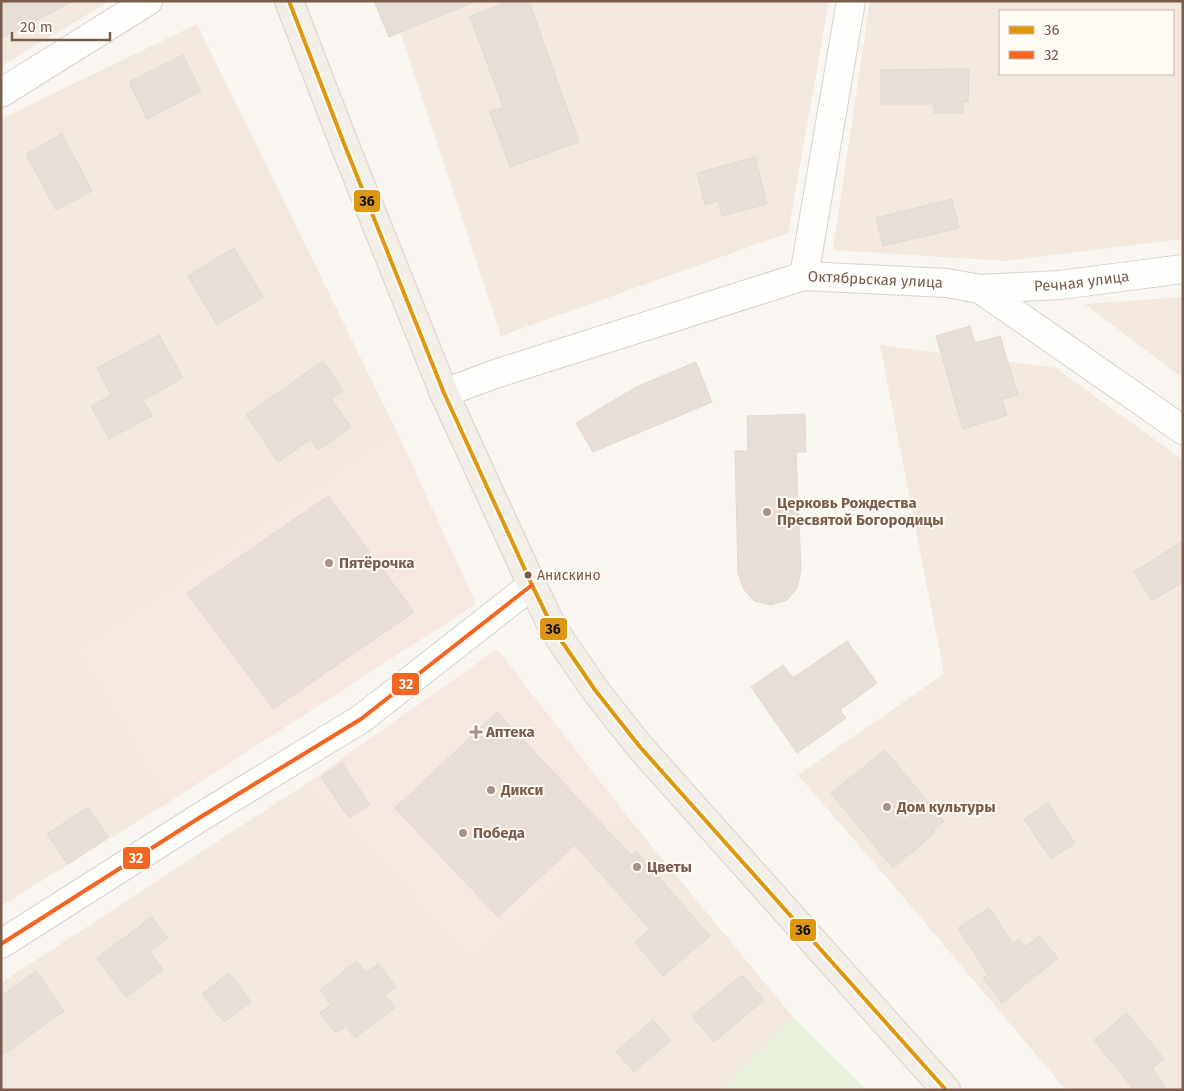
<svg xmlns="http://www.w3.org/2000/svg" width="1184" height="1091" font-family="'Fira Sans',sans-serif">
<style>
.residential{fill:#f2e8de;fill-rule:evenodd}
.commercial{fill:#f6e8e1}
.green{fill:#e7f0db}
.building{fill:#e6ded7;stroke:#e2d8d2}
.lines{fill:none;stroke-linecap:round;stroke-linejoin:round}
.minor-casing{stroke:#d7d1cb;stroke-width:30}
.major-casing{stroke:#dad1cc;stroke-width:30}
.minor{stroke:#fefefd;stroke-width:28}
.major{stroke:#f3eee8;stroke-width:28}
.bus-1-casing{stroke:#fffaf3;stroke-width:8}
.bus-2-casing{stroke:#fffaf3;stroke-width:8}
.bus-1{stroke:#de970f;stroke-width:4}
.bus-2{stroke:#f26522;stroke-width:4}
.poi-dot{fill:#a69286;stroke:#fffaf3;stroke-width:2}
.bus-dot{fill:#7a5c4d;stroke:#fffaf3;stroke-width:2}
.labels{text-anchor:middle;dominant-baseline:central;stroke-width:4;stroke-linejoin:round;paint-order:stroke}
.bus-label{font-size:14px;fill:#7a5c4d;stroke:#fffaf3;text-anchor:start}
.street-label{font-size:15px;fill:#7a5c4d;stroke:#fffaf3}
.poi-label{font-size:15px;font-weight:bold;fill:#7a5c4d;stroke:#fffaf3;text-anchor:start}
.line-badge{stroke:#fffaf3;stroke-width:2}
.badge-label{font-size:14px;text-anchor:middle;font-weight:bold;fill:#fff}
.pale-badge-label{font-size:14px;text-anchor:middle;font-weight:bold;fill:#111}
</style>
<rect width="100%" height="100%" fill="#f9f5f0"/>
<g class="residential">
<path d="M1 1H110L1 66Z"/>
<path d="M390 1H829L788 233 501 336Z"/>
<path d="M870 1H1183V239L1005 261 833 250ZM1000 11H1173V74H1000Z"/>
<path d="M197 24 398 434 81 650 169 802 1 906V119Z"/>
<path d="M1183 297V378L1085 304Z"/>
<path d="M880 345 1056 368 1183 460V1090H1066L900 893 798 775 944 674Z"/>
<path d="M310 781 472 955 627 816 793 1017 721 1090H1V983Z"/>
</g>
<g class="commercial">
<path d="M398 434 476 604 169 802 80 650Z"/>
<path d="M497 649 627 816 472 955 310 781Z"/>
</g>
<path class="green" d="M793 1017 867 1090H721Z"/>
<g class="building">
<path d="M1 1H74L1 38Z"/>
<path d="M374 1H473L474 2 389 37Z"/>
<path d="M510 1H529L579 142 510 167 490 112 503 107 470 16Z"/>
<path d="M183 55 201 91 147 119 129 82Z"/>
<path d="M969 69 968 102H963V113H934V104H881V70Z"/>
<path d="M62 134 92 191 56 210 26 154Z"/>
<path d="M755 157 767 204 722 216 718 201 705 205 697 173Z"/>
<path d="M952 199 959 228 883 246 876 218Z"/>
<path d="M234 248 263 297 217 325 188 276Z"/>
<path d="M970 326 975 343 1000 336 1018 395 1002 399 1007 415 963 429 936 336Z"/>
<path d="M159 335 183 378 143 400 152 416 109 439 91 406 111 395 97 368Z"/>
<path d="M323 361 343 390 331 399 351 427 318 450 311 439 278 462 246 415Z"/>
<path d="M696 362 712 402 593 452 576 423 636 387Z"/>
<path d="M805 414 806 452H796L801 571 797 588 787 600 771 605 754 601 743 588 738 573 735 451H748L747 416Z"/>
<path d="M328 496 414 612 273 709 187 593Z"/>
<path d="M1183 541V582L1152 601 1134 572Z"/>
<path d="M847 641 877 683 840 710 846 718 797 753 751 687 783 665 793 678Z"/>
<path d="M497 712 631 855 636 851 710 936 663 976 635 942 650 929 575 845 498 917 395 808Z"/>
<path d="M885 750 944 821 933 830 935 833 893 868 831 793Z"/>
<path d="M342 763 370 805 349 818 321 777Z"/>
<path d="M1048 803 1075 843 1051 859 1024 819Z"/>
<path d="M88 807 108 837 68 864 47 834Z"/>
<path d="M989 908 1013 944 1019 939 1025 947 1039 936 1058 958 1002 1003 983 978 988 974 958 928Z"/>
<path d="M152 917 168 938 150 951 163 970 126 997 97 958Z"/>
<path d="M357 961 366 973 378 964 396 987 385 995 395 1008 355 1038 346 1026 336 1033 320 1013 331 1005 320 990Z"/>
<path d="M36 971 64 1011 1 1056V996Z"/>
<path d="M229 973 251 1002 224 1022 202 994Z"/>
<path d="M742 975 764 1000 714 1042 692 1016Z"/>
<path d="M1127 1013 1164 1059 1152 1068 1167 1090H1134L1094 1040Z"/>
<path d="M653 1020 671 1040 634 1072 616 1051Z"/>
</g>
<g class="lines">
<g class="minor-casing">
<g id="minor">
<path d="M1 93 148 1"/>
<path d="M804 276 851 1"/>
<path id="s1" d="M980 289 1060 285 1183 269"/>
<path id="s2" d="M444 393 495 374 804 276 947 283 980 289 1183 430"/>
<path d="M1 944 199 818 361 719 532 585"/>
</g>
</g>
<g class="major-casing">
<path id="major" d="M289 1 345 146 444 393 532 585 554 630 595 690 640 747 946 1090"/>
</g>
<use href="#minor" class="minor"/>
<use href="#major" class="major"/>
<g class="bus-1-casing">
<path id="bus-1" d="M289 1 345 146 444 393 532 585 554 630 595 690 640 747 946 1090"/>
</g>
<g class="bus-2-casing">
<path id="bus-2" d="M1 944 199 818 361 719 532 585"/>
</g>
<use href="#bus-1" class="bus-1"/>
<use href="#bus-2" class="bus-2"/>
</g>
<g class="poi-dot">
<circle cx="767" cy="512" r="5"/>
<circle cx="329" cy="563" r="5"/>
<path d="M473.5 724.5h5v5h5v5h-5v5h-5v-5h-5v-5h5z"/>
<circle cx="491" cy="790" r="5"/>
<circle cx="887" cy="807" r="5"/>
<circle cx="463" cy="833" r="5"/>
<circle cx="637" cy="867" r="5"/>
</g>
<circle class="bus-dot" cx="528" cy="575" r="4.5"/>
<g class="labels">
<g class="bus-label">
<text x="537" y="575">Анискино</text>
</g>
<g class="street-label">
<text stroke="none"><textPath href="#s2" startOffset="450">Октябрьская улица</textPath></text>
<text stroke="none"><textPath href="#s1" startOffset="102">Речная улица</textPath></text>
</g>
<g class="poi-label">
<text x="777" y="503">Церковь Рождества<tspan x="777" dy="17">Пресвятой Богородицы</tspan></text>
<text x="339" y="563">Пятёрочка</text>
<text x="486" y="732">Аптека</text>
<text x="501" y="790">Дикси</text>
<text x="897" y="807">Дом культуры</text>
<text x="473" y="833">Победа</text>
<text x="647" y="867">Цветы</text>
</g>
</g>
<g class="line-badge">
<rect x="353" y="189" width="28" height="24" rx="5" fill="#de970f"/>
<rect x="539" y="617" width="29" height="24" rx="5" fill="#de970f"/>
<rect x="391" y="672" width="29" height="24" rx="5" fill="#f26522"/>
<rect x="122" y="846" width="29" height="24" rx="5" fill="#f26522"/>
<rect x="789" y="918" width="28" height="24" rx="5" fill="#de970f"/>
</g>
<g class="badge-label">
<text x="406" y="689">32</text>
<text x="136" y="863">32</text>
</g>
<g class="pale-badge-label">
<text x="367" y="206">36</text>
<text x="553" y="634">36</text>
<text x="803" y="935">36</text>
</g>
<rect width="1184" height="1091" fill="none" stroke="#7a5c4d" stroke-width="5"/>
<rect x="999" y="10" width="175" height="65" fill="#fffaf3" stroke="#cabbb1"/>
<rect x="1009" y="26" width="25" height="8" fill="#de970f" stroke="#cabbb1"/>
<text x="1044" y="35" font-size="15" fill="#7a5c4d">36</text>
<rect x="1009" y="51" width="25" height="8" fill="#f26522" stroke="#cabbb1"/>
<text x="1044" y="60" font-size="15" fill="#7a5c4d">32</text>
<path d="M12 32v8h98v-8" fill="none" stroke="#7a5c4d" stroke-width="2.5"/>
<text x="20" y="32" font-size="15" fill="#7a5c4d" stroke="#fffaf3" stroke-width="4" paint-order="stroke">20 m</text>
</svg>
